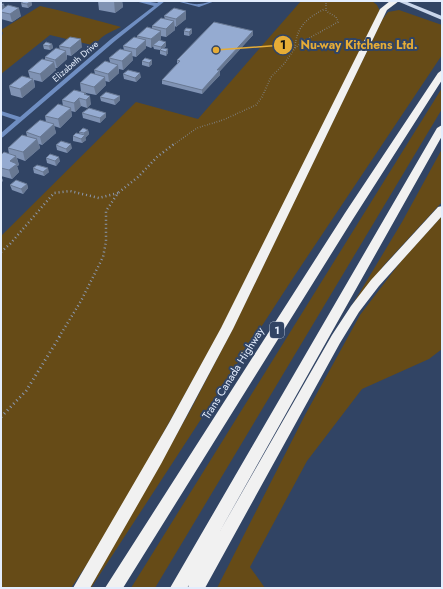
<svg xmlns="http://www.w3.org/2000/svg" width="443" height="589" font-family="Jost,sans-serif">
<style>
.green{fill:#664b17}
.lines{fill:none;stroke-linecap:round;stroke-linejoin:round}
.path-far2{stroke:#8b99b1;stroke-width:1.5;stroke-dasharray:0.5 2;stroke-linecap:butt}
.path-far1{stroke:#8b99b1;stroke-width:2.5;stroke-dasharray:1 3;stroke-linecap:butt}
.path{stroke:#8b99b1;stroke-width:3;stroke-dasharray:1 3.5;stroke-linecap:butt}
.service{fill:#6f8ec2;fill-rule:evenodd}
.minor{fill:#6f8ec2;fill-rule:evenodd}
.primary{fill:#c9d6eb;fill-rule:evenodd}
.motorway{fill:#f1f1f1;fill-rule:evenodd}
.wall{fill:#8093b4}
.shaded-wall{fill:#687892}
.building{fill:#95abd1;stroke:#687892}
.labels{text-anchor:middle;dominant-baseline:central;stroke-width:4;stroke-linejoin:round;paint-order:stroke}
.far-street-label{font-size:9px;fill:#e3edfd;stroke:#314464}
.shield{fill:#314464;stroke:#aebacf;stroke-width:1}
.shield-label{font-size:10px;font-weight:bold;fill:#e3edfd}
.street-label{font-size:11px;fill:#e3edfd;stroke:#314464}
.leader{fill:none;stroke:#e6ac36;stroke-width:1.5}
.callout-dot{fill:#e6ac36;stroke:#314464;stroke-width:1.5}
.mark-label{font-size:12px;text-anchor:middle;font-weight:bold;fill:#111}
.callout-label{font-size:12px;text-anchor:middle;font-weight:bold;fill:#e6ac36;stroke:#314464;stroke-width:4;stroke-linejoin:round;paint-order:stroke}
</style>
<rect width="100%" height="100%" fill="#314464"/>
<g class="green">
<path d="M301 1H372L377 5 380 11 223 326 104 539 71 588H1V236L136 102 198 119Z"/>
<path d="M40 6C68 12 94 20 121 27 113 31 98 36 96 46L50 35 1 74V38L3 33 1 30Z"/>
<path d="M399 10 442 25V55L295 275 91 588H89L191 409 232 330 382 20 388 12Z"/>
<path d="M442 88V109L155 588H131Z"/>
<path d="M442 149V202L385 264 351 307 402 222Z"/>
<path d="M442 216V349L429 359 362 389 307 461 250 567 265 588H217L305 415 360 315 402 260Z"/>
</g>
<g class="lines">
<g class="path-far2">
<path d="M295 48C296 28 307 17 325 9"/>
<path d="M173 145 197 128 223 120 256 105 262 97 271 77 284 64 295 48 304 41 338 22 336 17 326 11V1"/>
</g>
<g class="path-far1">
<path d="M1 252 10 244 54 193 70 191 99 198 118 193"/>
<path d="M59 337 81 301 103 257 106 242V211L118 193 138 177 157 157 174 144"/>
</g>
<path class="path" d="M1 417 26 391 60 336"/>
<path class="service" d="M176 1C183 1 194 5 199 4 205 4 209 1 215 1L199 7Z"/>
<path class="minor" d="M135 1H144L157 3 160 1H165L115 41 3 137 1 138V133L16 120 1 115V111L20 117 111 39 154 6Z"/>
<path class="primary" d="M397 1H405L442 16V20Z"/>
<g class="motorway">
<path d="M390 1H399L387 10 233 329 161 464 90 588H73L169 423 221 328 380 9Z"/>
<path d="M442 70V80L353 219 123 588H105L345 213 438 73Z"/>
<path d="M442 125V136L220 531 332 335 351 306 371 280 438 207 442 206V216L379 286 359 312 340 343 205 588H188L189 585 187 588H170L437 128Z"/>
</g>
</g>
<g class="wall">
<path d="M31 1 32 5 28 8 22 7 21 3Z"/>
<path d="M98 1H122L123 7 115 13 99 10Z"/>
<path d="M1 4 5 7 21 16 12 22 1 19Z"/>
<path d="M164 16 186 19 176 27 175 26V30L166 37 161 36V39L160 40 166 46 164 48 168 53 166 56 160 54V50L154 49 153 46 151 48 146 46V48L136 57 132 56 133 60 123 70 119 69V73L109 82 105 81 106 85 96 95 86 93V95L91 104 87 108 81 106 75 112 71 111 72 116 60 128 54 126 56 133 42 145 39 144 40 148 25 161 17 158 19 165 17 166 19 172 12 179 1 176 3 181 1 182V155L9 154 8 148 27 136 26 132 46 122 45 116 63 106 62 100 81 91 80 83 95 74 94 70 110 62 109 58 124 50 123 46 137 38V36L152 29V26L165 19Z"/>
<path d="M192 29V33L189 36 184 35V31Z"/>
<path d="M253 31V35L220 71V75L202 94 162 84V80L177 64V60Z"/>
<path d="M52 44 53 48 50 50 44 49 43 45Z"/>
<path d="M59 46 82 47 71 56 67 55V59L57 68H55L56 70 42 82 34 80 35 87 22 98 11 95 9 86 30 78 28 71 45 60V57L60 50Z"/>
<path d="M145 58 152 64 149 67 142 65V61Z"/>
<path d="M123 74 141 77 136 82 124 79Z"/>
<path d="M120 96V100L115 105 101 101 100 97Z"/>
<path d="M82 113H106V117L100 123 83 118Z"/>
<path d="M88 130 89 134 85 138 86 140 82 143 73 141V136L80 134 79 132Z"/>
<path d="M56 145 72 148 67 153 57 150Z"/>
<path d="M46 158 60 161 56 166 47 163Z"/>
<path d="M33 168 49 172 44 176 34 173Z"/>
<path d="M27 184 28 188 23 194 12 190 10 185Z"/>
</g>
<g class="shaded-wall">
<path d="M31 1 32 5 28 8 27 4Z"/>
<path d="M114 1H122L123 7 115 13Z"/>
<path d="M4 4 6 12H1V7Z"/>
<path d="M19 8 21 16 12 22 10 14Z"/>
<path d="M186 11V19L176 27V19Z"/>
<path d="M174 21 175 30 166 37V29Z"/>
<path d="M192 29V33L189 36V32Z"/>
<path d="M161 31V39L155 45H153V46L151 48V39Z"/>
<path d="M253 31V35L220 71V75L202 94V90L217 70Z"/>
<path d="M81 39 82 47 71 56 70 48Z"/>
<path d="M146 40V48L136 57V49Z"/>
<path d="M166 42V46L161 51V47Z"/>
<path d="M52 44 53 48 50 50 49 46Z"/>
<path d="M168 49V53L166 56V52Z"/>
<path d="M66 51 67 59 57 68 55 60Z"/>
<path d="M132 52 133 60 123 70 122 61Z"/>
<path d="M152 60V64L149 67V63Z"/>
<path d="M54 62 56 70 42 82 40 74Z"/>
<path d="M118 65 119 73 109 82 108 74Z"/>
<path d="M140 73 141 77 136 82 135 78Z"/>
<path d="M105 77 106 85 96 95 94 87Z"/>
<path d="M33 79 35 87 22 98 20 89Z"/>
<path d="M86 93 87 99 90 96 91 104 87 108 86 100 84 94Z"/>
<path d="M120 96V100L115 105 114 100Z"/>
<path d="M79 98 81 106 75 112 74 103Z"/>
<path d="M71 108 72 116 60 128 58 119Z"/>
<path d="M106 113V117L100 123V118Z"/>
<path d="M54 124 56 133 42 145 40 137Z"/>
<path d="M88 130 89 134 85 138 84 133Z"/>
<path d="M85 135 86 140 82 143 81 139Z"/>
<path d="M37 139 40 148 25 161 23 152Z"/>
<path d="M71 144 72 148 67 153 66 149Z"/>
<path d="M16 156 19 165 17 166 19 172 12 179 9 170 10 161Z"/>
<path d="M59 157 60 161 56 166 55 161Z"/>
<path d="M48 168 49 172 44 176 43 172Z"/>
<path d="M1 175 3 181 1 182Z"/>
<path d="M27 184 28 188 23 194 21 189Z"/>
</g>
<g class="building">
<path d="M24 1H31L27 4 21 3Z"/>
<path d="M1 4H4L1 7Z"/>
<path d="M8 5 19 8 10 14 1 12V10Z"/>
<path d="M174 8 186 11 176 19 164 16Z"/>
<path d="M161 18 174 21 166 29 152 26Z"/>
<path d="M214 22 253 31 217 70H220L202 90 162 80 180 61 177 60Z"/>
<path d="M147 27 161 31 151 39 137 36Z"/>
<path d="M186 28 192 29 189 32 184 31Z"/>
<path d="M70 37 81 39 70 48 59 46Z"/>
<path d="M134 37 146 40 136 49 123 46Z"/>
<path d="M159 40 166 42 161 47 153 45Z"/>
<path d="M46 42 52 44 49 46 43 45Z"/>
<path d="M56 48 66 51 55 60 45 57Z"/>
<path d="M162 48 168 49 166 52 160 50Z"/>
<path d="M120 49 132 52 122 61 109 58Z"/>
<path d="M145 58 152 60 149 63 142 61Z"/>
<path d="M42 59 54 62 40 74 28 71Z"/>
<path d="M105 61 118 65 108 74 94 70Z"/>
<path d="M128 70 140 73 135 78 123 74Z"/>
<path d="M91 73 105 77 94 87 80 83Z"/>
<path d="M22 76 33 79 20 89 9 86Z"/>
<path d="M74 90 86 93 84 94 90 96 86 100 79 98 74 103 62 100Z"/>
<path d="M106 92 120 96 114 100 100 97Z"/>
<path d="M58 104 71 108 58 119 45 116Z"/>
<path d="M89 108 106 113 100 118 82 113Z"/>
<path d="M40 120 54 124 40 137 26 132Z"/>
<path d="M83 128 88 130 84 133 79 132Z"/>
<path d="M76 133 85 135 81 139 73 136Z"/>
<path d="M22 135 37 139 23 152 8 148Z"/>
<path d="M61 141 71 144 66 149 56 145Z"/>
<path d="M4 152 16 156 10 161 17 164 9 170 1 168V155Z"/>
<path d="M50 154 59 157 55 161 46 158Z"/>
<path d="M37 165 48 168 43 172 33 168Z"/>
<path d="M16 180 27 184 21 189 10 185Z"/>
</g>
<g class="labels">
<g class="far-street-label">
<text transform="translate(75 61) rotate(-41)">Elizabeth Drive</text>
</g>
<rect class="shield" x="270" y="322" width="14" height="16" rx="3"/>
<g class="shield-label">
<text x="277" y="330">1</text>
</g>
<g class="street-label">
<text transform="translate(233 373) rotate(-58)">Trans Canada Highway</text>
</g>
</g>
<path class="leader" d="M216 50L283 45"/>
<g class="callout-dot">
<circle cx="216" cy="50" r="4"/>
<circle cx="283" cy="45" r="10"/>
</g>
<g class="mark-label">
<text x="283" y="49">1</text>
</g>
<g class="callout-label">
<text x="359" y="49">Nu-way Kitchens Ltd.</text>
</g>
<rect width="443" height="589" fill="none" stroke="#e3edfd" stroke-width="4"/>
</svg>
